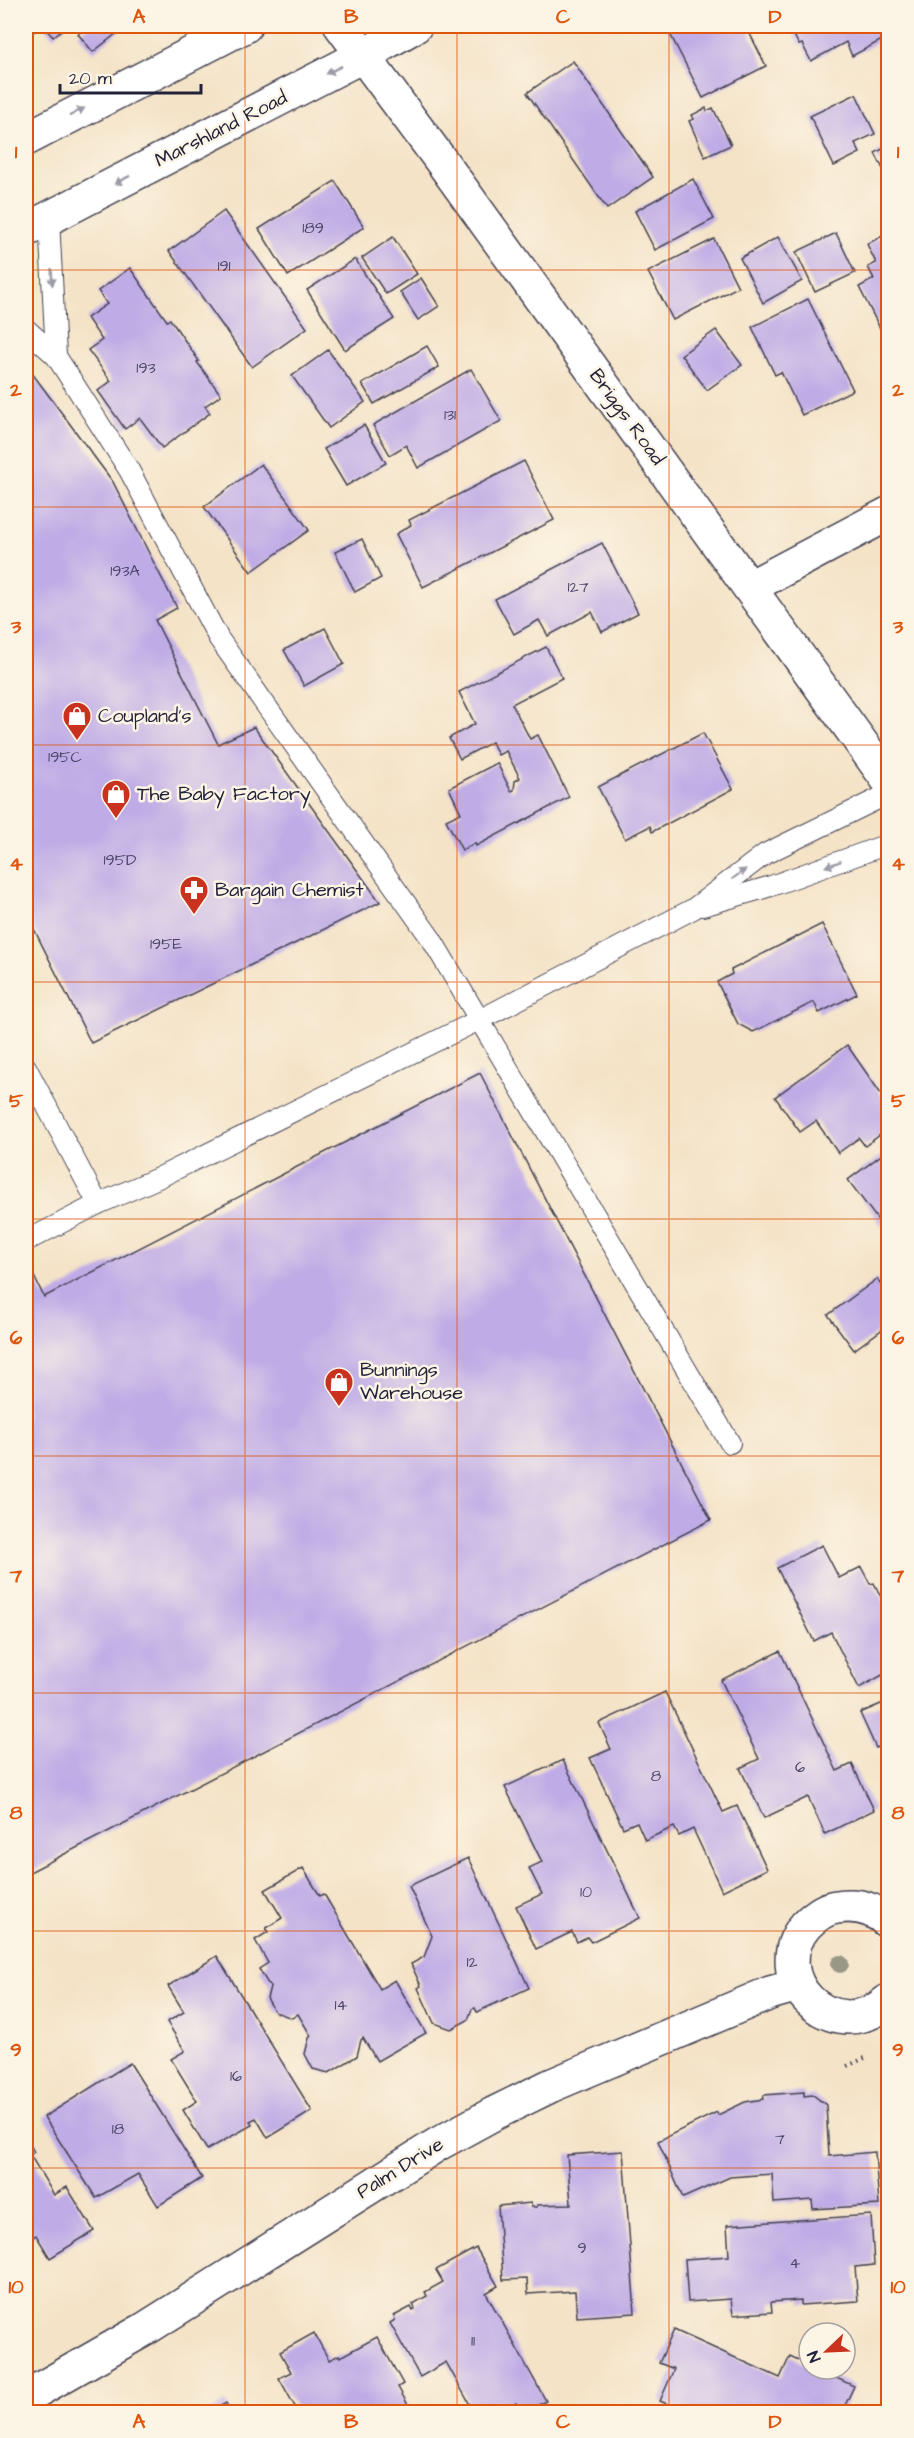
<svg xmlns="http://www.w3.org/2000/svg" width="914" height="2438" font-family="'Architects Daughter',sans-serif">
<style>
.building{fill:#bface6}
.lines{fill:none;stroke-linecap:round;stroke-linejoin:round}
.service-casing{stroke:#423f50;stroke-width:22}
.minor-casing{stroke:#423f50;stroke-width:36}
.secondary-casing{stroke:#423f50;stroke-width:36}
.path{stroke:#423f50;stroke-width:4;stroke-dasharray:1.5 4.5;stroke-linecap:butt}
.service{stroke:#fff;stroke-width:20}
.minor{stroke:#fff;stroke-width:33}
.secondary{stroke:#fff;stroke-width:33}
.tree{fill:#999785}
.oneway{fill:#9c9ca7}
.grid{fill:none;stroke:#de560e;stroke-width:1.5;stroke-opacity:0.55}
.labels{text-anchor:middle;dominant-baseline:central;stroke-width:5;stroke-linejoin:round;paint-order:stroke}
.number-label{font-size:16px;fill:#494466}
.street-label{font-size:20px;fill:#22223b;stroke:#fcf5e5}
.poi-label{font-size:20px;fill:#22223b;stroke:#fcf5e5;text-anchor:start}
.neatline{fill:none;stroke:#de560e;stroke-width:2}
.grid-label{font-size:20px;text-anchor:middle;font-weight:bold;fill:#de560e}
</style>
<rect width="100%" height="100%" fill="#fcf5e5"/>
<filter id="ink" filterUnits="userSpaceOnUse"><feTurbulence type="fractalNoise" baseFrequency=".0167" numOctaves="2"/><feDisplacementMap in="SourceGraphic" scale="12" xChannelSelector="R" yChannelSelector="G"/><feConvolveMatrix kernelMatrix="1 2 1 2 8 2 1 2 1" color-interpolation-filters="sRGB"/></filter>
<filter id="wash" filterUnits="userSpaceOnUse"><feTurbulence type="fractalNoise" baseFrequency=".008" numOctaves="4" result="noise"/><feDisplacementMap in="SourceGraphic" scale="24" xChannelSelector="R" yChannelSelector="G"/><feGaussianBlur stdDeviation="1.35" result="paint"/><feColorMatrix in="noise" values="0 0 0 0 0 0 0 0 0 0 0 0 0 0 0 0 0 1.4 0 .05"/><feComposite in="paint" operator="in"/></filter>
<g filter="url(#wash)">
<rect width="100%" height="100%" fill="#f4e3c7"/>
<g id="blocks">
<g class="building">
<path d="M26 26H36L38 28 26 38Z"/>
<path d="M43 26H66L53 37Z"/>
<path d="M88 26H126L93 52 78 34Z"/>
<path d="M666 26H746L766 66 703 98Z"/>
<path d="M789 26H877L884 39 852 56 846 42 811 61 802 44 799 45Z"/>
<path d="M573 61 653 177 607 209 527 93Z"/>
<path d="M856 94 875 134 855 143 860 153 834 166 810 116Z"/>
<path d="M706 108 707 111 713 108 731 145 705 157 689 121 694 119 692 115Z"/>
<path d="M888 146V179L875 153Z"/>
<path d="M693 179 714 219 655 250 635 211Z"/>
<path d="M335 181 364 227 288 276 259 229Z"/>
<path d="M224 211 307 328 252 367 169 251Z"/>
<path d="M836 233 855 273 815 292 796 252Z"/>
<path d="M888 233V339L886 340 859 287 874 279 868 267 876 263 867 244Z"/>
<path d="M393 237 417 274 386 294 362 258Z"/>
<path d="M778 237 802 281 763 303 740 258Z"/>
<path d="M714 239 738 287 673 320 648 272Z"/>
<path d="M355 259 394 319 345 350 307 290Z"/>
<path d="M130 268 167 321 170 319 199 361 197 362 221 395 205 406 210 413 162 448 140 418 125 429 98 391 111 381 88 350 102 340 87 318 107 304 98 291Z"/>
<path d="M421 278 439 306 418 320 400 292Z"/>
<path d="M808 299 853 390 802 415 781 372 775 375 752 327Z"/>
<path d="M716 330 742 365 707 390 681 355Z"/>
<path d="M427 346 439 367 374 404 362 384Z"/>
<path d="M328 350 365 402 329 428 292 376Z"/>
<path d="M26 365 113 482 153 561 177 608 155 620 218 744 254 727 380 902 91 1043 26 913Z"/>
<path d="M471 369 501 421 418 468 406 445 390 455 373 425Z"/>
<path d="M364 425 386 463 346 486 324 449Z"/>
<path d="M524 461 554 520 423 587 396 534 411 525 409 520Z"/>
<path d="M261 464 309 530 251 572 204 507Z"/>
<path d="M362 539 381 578 355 592 335 552Z"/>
<path d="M602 543 638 613 602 632 592 612 548 636 539 620 514 634 495 599Z"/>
<path d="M325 628 344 664 304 686 284 650Z"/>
<path d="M546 647 562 678 512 704 530 739 538 735 569 797 476 846 475 843 462 850 446 820 461 813 449 788 497 763 511 791 514 790 515 781 520 778 506 751 498 755 492 742 460 759 449 738 475 724 459 692Z"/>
<path d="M703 733 733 789 652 832 650 826 625 839 598 787Z"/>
<path d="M822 924 857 994 819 1013 814 1002 753 1032 738 1024 717 982 732 974 731 970Z"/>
<path d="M847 1045 888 1104V1129L865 1146 859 1138 838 1153 816 1121 800 1132 775 1097Z"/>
<path d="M480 1073 711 1520 26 1874V1268L29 1266 44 1297Z"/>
<path d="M888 1150V1223L883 1227 848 1180Z"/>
<path d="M877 1279 888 1295V1325L854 1350 828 1315Z"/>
<path d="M822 1545 839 1578 861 1567 870 1584 874 1583 888 1611V1672L859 1688 831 1632 814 1641 777 1568Z"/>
<path d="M780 1651 837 1771 852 1764 874 1810 825 1834 808 1797 764 1818 740 1768 759 1759 721 1680Z"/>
<path d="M665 1692 723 1812 737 1806 767 1869 722 1891 693 1829 679 1836 674 1827 645 1840 637 1822 623 1828 590 1758 611 1749 599 1723Z"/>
<path d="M888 1701V1749L886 1744 876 1748 860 1713Z"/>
<path d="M563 1760 640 1918 591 1942 587 1937 577 1942 572 1932 536 1949 516 1906 542 1894 529 1868 542 1862 505 1787Z"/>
<path d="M468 1858 529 1988 477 2012 475 2008 472 2009 468 2020 451 2029 434 2023 418 1988 421 1986 411 1964 424 1957 432 1936 409 1886Z"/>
<path d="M303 1868 320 1896 324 1894 380 1989 395 1980 426 2033 377 2061 363 2038 361 2040 357 2056 329 2073 313 2069 305 2054 309 2038 311 2036 298 2014 292 2018 275 2012 267 1998 270 1987 259 1969 268 1963 255 1940 268 1932 266 1928 282 1918 265 1890Z"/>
<path d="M217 1956 312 2111 268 2138 256 2118 250 2121 252 2125 207 2150 183 2110 197 2101 171 2059 185 2051 167 2022 184 2012 168 1986Z"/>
<path d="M130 2063 202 2178 158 2206 138 2174 96 2198 44 2117Z"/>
<path d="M804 2092V2096L813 2095 826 2105 829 2156 875 2152 879 2205 813 2209 812 2200 774 2203 772 2174 730 2177 683 2198 658 2141 717 2112 718 2115 745 2102 763 2099 764 2095Z"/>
<path d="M26 2137 34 2152 30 2155 54 2195 67 2187 94 2231 50 2258 36 2235 26 2242Z"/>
<path d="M623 2151 635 2313 577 2317 575 2291 528 2294 527 2279 503 2280 498 2206 531 2203V2207H537V2205L571 2204 567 2155Z"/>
<path d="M871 2215 874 2265 855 2267 858 2301 801 2305V2300L771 2302 772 2312 733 2315 731 2299 688 2302 685 2259 729 2256 727 2225Z"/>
<path d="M476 2248 498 2286 486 2293 546 2401 526 2412H521L516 2403 499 2412H474L446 2362 420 2377 390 2323 395 2320 394 2316 411 2307 413 2311 415 2309 413 2304 427 2296 425 2292 443 2282 436 2270Z"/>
<path d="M674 2330 780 2378 790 2356 809 2365V2369H817L854 2386 842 2412H686L660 2401 674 2369 659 2363Z"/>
<path d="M314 2333 329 2360 339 2355 340 2357 377 2337 403 2384 398 2387 412 2412H298L279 2378 291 2372 280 2352Z"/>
<path d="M226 2403 231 2412H210Z"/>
</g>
</g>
</g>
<g filter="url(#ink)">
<use href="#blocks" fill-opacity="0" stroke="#423f50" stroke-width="1.5"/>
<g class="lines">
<g class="service-casing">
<g id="service">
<path d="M49 218 56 356"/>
<path d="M26 329 56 356 129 470 219 639 432 940 730 1443"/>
<path d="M703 906 771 886 888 844"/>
<path d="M26 1067 98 1204"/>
<path d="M26 1241 98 1204 158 1178 481 1019 693 909 765 854 888 794"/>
</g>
</g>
<g class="minor-casing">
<g id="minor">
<path d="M750 587 888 514"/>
<path d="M888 1922C874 1908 857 1904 837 1907 825 1908 815 1916 806 1925 762 1975 831 2050 888 2001"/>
<path d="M26 2397 145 2329 438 2144 493 2114 550 2086 770 1993 798 1985"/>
</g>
</g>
<g class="secondary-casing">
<g id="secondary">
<path d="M341 26 445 166 888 780"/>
<path d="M26 139 245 26"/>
<path d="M26 230 364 55 415 26"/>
</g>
</g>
<path class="path" d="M847 2066 865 2058"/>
<use href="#service" class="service"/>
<use href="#minor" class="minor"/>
<use href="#secondary" class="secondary"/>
</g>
<circle class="tree" cx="840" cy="1964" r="9"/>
<defs><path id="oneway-solid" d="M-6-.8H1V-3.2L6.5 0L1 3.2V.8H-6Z" transform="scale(1.5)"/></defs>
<g class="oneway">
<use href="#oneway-solid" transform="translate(334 70) rotate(153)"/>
<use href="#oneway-solid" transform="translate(77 112) rotate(-28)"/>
<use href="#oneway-solid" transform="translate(122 180) rotate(153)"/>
<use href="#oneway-solid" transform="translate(52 277) rotate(87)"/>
<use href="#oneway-solid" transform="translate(833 864) rotate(160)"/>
<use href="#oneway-solid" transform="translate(739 874) rotate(-37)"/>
</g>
</g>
<path class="grid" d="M245 26V2412M457 26V2412M669 26V2412M26 270H888M26 507H888M26 745H888M26 982H888M26 1219H888M26 1456H888M26 1693H888M26 1931H888M26 2168H888"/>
<defs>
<g id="shop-pin" transform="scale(1.5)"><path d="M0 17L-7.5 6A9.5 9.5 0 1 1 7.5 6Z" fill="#c8321e" stroke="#fcf5e5"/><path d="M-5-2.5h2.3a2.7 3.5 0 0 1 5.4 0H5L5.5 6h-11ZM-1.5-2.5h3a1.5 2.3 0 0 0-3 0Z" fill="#fff"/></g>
<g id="pharmacy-pin" transform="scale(1.5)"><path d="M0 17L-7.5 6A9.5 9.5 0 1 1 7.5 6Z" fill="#c8321e" stroke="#fcf5e5"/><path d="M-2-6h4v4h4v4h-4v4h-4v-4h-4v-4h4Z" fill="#fff"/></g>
</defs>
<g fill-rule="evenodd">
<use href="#shop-pin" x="77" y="716"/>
<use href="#shop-pin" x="116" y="794"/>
<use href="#pharmacy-pin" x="194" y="890"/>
<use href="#shop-pin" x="339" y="1382"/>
</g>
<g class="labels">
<g class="number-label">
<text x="313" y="228">189</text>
<text x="224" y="266">191</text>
<text x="146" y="368">193</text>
<text x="450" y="415">131</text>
<text x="125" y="571">193A</text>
<text x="578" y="587">127</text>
<text x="65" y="757">195C</text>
<text x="120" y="860">195D</text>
<text x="166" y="944">195E</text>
<text x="800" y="1767">6</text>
<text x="656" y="1776">8</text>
<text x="586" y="1892">10</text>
<text x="472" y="1962">12</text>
<text x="341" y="2005">14</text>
<text x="236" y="2076">16</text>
<text x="118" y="2129">18</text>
<text x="780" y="2139">7</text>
<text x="582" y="2248">9</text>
<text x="795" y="2263">4</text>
<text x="473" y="2341">11</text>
</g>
<g class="street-label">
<text transform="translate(221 129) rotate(-27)">Marshland Road</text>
<text transform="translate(627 417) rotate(54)">Briggs Road</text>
<text transform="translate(400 2168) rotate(-32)">Palm Drive</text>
</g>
<g class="poi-label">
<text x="98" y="716">Coupland's</text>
<text x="137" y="794">The Baby Factory</text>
<text x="215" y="890">Bargain Chemist</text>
<text x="360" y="1370">Bunnings<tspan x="360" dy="23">Warehouse</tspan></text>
</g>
</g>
<rect width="914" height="2438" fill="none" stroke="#fcf5e5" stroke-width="66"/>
<g transform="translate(827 2351) rotate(247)"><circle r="28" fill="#fcf5e5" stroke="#a5a1a1" stroke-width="1.5"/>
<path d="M0-4.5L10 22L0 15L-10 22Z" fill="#c8321e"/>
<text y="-9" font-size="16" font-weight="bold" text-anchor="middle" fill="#22223b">N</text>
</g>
<path d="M60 84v9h141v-9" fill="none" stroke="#22223b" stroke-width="3"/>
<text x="69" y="84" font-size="18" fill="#22223b" stroke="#fcf5e5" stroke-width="4.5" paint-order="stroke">20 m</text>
<rect x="33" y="33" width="848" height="2372" class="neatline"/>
<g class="grid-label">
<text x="139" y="23">A</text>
<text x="351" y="23">B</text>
<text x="563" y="23">C</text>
<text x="775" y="23">D</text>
<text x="16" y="158">1</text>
<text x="898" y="158">1</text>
<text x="16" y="396">2</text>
<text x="898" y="396">2</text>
<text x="16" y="633">3</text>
<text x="898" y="633">3</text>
<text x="16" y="870">4</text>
<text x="898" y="870">4</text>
<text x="16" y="1107">5</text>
<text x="898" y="1107">5</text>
<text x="16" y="1344">6</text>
<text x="898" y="1344">6</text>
<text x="16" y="1582">7</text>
<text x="898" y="1582">7</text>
<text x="16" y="1819">8</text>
<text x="898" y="1819">8</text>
<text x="16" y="2056">9</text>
<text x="898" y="2056">9</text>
<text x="16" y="2293">10</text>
<text x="898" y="2293">10</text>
<text x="139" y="2428">A</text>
<text x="351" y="2428">B</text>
<text x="563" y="2428">C</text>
<text x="775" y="2428">D</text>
</g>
</svg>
